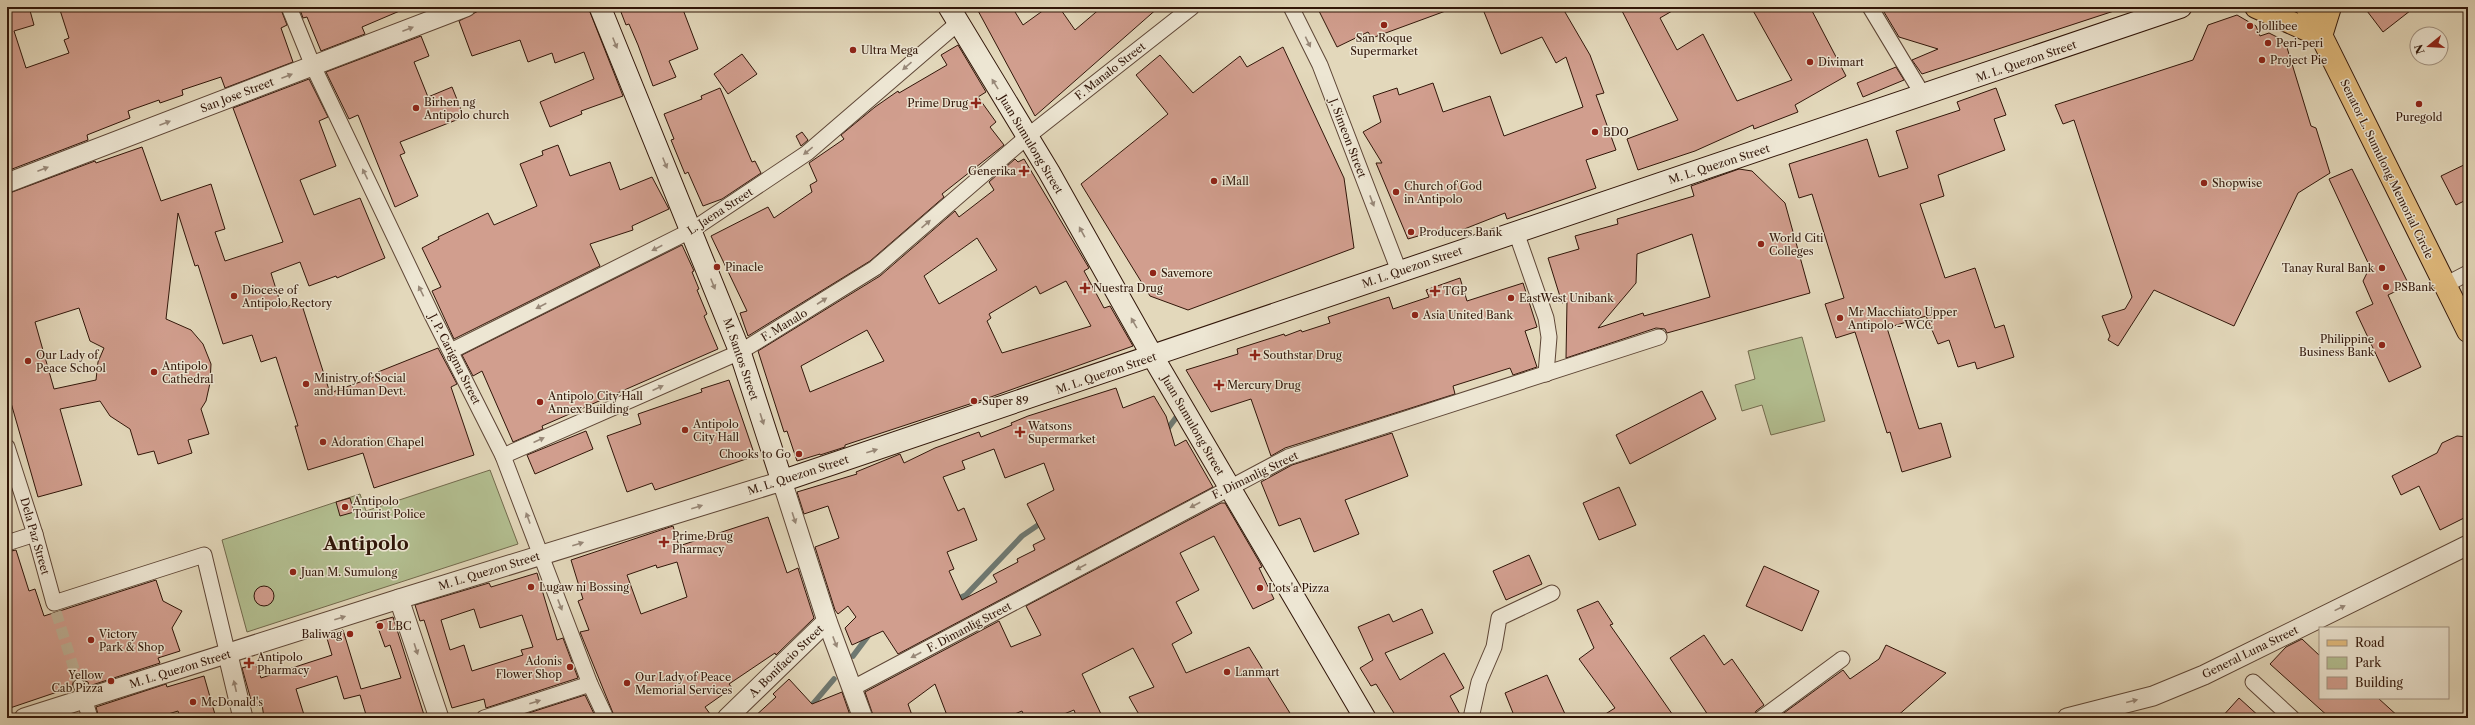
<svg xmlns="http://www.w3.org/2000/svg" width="2475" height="725" font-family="'Libre Caslon Text',serif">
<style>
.green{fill:#b3bf91;stroke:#726a4d}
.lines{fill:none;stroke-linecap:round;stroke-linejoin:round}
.stream{stroke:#6e7871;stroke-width:5.5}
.building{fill:#d19e8e;stroke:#311609;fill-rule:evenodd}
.pedestrian-tunnel{stroke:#bfb197;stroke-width:11;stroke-dasharray:11 5.5;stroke-linecap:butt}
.pedestrian-casing{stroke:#5e4636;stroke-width:13}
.minor-casing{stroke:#5e4636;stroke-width:17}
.tertiary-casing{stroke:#5e4636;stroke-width:21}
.secondary-casing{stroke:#311609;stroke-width:23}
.primary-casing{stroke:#311609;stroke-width:24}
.pedestrian{stroke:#ede6d3;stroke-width:11}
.minor{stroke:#ede6d3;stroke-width:15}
.tertiary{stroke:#ede6d3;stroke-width:19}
.secondary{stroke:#ede6d3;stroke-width:21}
.primary{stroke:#e2bc7e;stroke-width:22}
.oneway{fill:#988878}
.poi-dot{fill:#8f2418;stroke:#ede6d3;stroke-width:1.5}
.labels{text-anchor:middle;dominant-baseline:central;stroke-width:3;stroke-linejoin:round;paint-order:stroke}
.poi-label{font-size:11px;fill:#311609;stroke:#ede6d3;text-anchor:start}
.street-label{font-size:11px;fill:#311609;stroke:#ede6d3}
.town-label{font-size:19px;font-weight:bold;fill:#311609;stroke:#ede6d3}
</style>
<rect width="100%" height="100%" fill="#e3d8bb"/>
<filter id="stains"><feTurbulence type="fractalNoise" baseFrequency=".005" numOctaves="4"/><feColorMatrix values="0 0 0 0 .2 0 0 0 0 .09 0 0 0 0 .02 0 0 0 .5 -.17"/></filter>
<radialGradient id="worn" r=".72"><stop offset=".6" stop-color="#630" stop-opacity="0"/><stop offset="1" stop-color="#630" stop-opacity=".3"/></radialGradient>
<g class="green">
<path d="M1802 337 1825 421 1771 435 1762 405 1742 411 1735 385 1755 379 1748 351Z"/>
<path d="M490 470 518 544 247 632 222 540 360 494 366 511Z"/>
</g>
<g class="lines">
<g class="stream">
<path d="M1166 431 1178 415"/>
<path d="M955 600 966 595 1022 536 1044 521"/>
<path d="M853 656 871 632"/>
<path d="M801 718 834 679"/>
</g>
</g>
<g class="building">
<path d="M7 7H29L34 25 14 31 26 68 69 53 64 40 69 38 59 7H280L287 25 281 28 293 62 225 88 221 77 182 90 183 95 160 103 159 100 128 111 130 118 87 135 88 140 7 171Z"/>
<path d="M299 7H409L362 27 365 34 321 51 307 17 303 18Z"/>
<path d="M486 7H588L623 96 581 111 582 114 550 127 540 102 594 79 584 52 555 63 552 53 528 62 520 40 472 56 459 21Z"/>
<path d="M619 7H682L698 49 669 61 676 77 653 86 638 45 629 24 626 25Z"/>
<path d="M976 7H1012L1023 25 1048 7H1059L1075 30 1102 7H1159L1035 116Z"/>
<path d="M1317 7H1450L1451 9 1372 38 1368 32 1337 47Z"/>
<path d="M1482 7H1562L1590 55 1604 93 1596 95 1616 150 1586 160 1596 188 1507 219 1505 213 1444 237 1442 229 1408 239 1376 163H1382L1363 132 1381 122 1373 96 1397 88 1399 95 1433 83 1443 112 1490 96 1504 136 1583 107 1566 57 1556 63 1542 37 1501 54Z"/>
<path d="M1620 7H1679L1660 18 1677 50 1703 34 1737 101 1792 80 1751 7H1810L1846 76 1795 105 1798 112 1754 129 1753 125 1695 151 1638 170 1627 139 1678 120Z"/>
<path d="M1881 7H2116L2117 10 1922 74 1912 60 1938 49 1899 37Z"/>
<path d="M2364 7H2415L2383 32Z"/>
<path d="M2237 15 2256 26 2260 36 2269 33 2285 41 2311 126 2316 128 2330 173 2298 193 2234 326 2154 290 2118 346 2108 340 2110 336 2102 316 2125 309 2132 297 2074 120 2063 124 2055 105 2193 60 2208 25Z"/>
<path d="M421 36 429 56 414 62 428 97 452 87 464 117 400 142 405 153 400 155 418 196 395 207 358 115 349 119 326 72Z"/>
<path d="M958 45 986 92 978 97 996 122 990 127 1004 145 942 194 944 197 870 261 748 336 740 313 747 311 711 236 768 207 774 218 812 192 810 185 817 181 809 163 844 139 841 135 875 107 898 91 899 93 947 65 941 55Z"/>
<path d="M1283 47 1344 178 1354 248 1188 310 1150 296 1081 184 1168 114 1136 75 1160 55 1193 93 1240 56 1247 67Z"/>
<path d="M742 54 757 74 728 94 714 74Z"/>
<path d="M1896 67 1904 80 1863 97 1857 83Z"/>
<path d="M309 79 328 117 319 121 336 166 300 180 314 215 360 198 385 258 337 278 336 276 309 286 300 262 271 273 282 308 301 302 330 393 379 375 378 372 438 348 457 384 451 387 474 455 374 488 363 453 308 470 295 426H298L276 357 261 362 252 335 223 344 198 265 195 266 178 213 166 319 191 330 203 344 211 364 210 383 206 401 201 409 209 434 188 440 192 453 158 464 154 451 138 455 130 429 110 416 100 401 60 409 82 485 38 497 7 389V194L95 161 96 163 142 147 161 201 211 184 225 229 215 232 225 261 283 242 233 108ZM79 308 90 341 104 348 98 362 96 380 54 389 35 322Z"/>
<path d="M720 88 752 162 755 161 761 173 722 199 703 206 688 172 685 174 671 140 674 139 664 114 702 99 701 96Z"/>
<path d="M1996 88 2006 115 1994 119 2005 150 1938 175 1944 196 1920 204 1945 278 1975 268 1995 328 2004 325 2014 357 1977 369 1975 362 1958 367 1949 340 1938 344 1926 316 1887 328 1919 429 1941 423 1951 457 1902 472 1890 432 1887 433 1855 332 1836 338 1825 304 1844 298 1812 194 1799 198 1789 164 1867 139 1879 177 1908 168 1896 131 1960 110 1957 102Z"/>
<path d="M802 132 808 140 801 146 796 136Z"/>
<path d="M558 145 570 176 610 162 620 190 652 177 669 209 632 226 633 230 590 244 600 266 454 339 432 291 441 287 422 248 439 239 438 237 488 213 494 225 537 206 520 164 543 155 542 151Z"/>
<path d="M1015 159 1018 162 1024 159 1089 268 1084 271 1104 308 1110 306 1133 346 988 398 845 445V447L820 455V454L797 461 787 431 784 432 758 351 880 276 955 211 959 217 994 190 989 182ZM977 238 997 270 939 304 924 276ZM1066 281 1091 326 1002 353 987 321 991 318 989 314 1036 286 1040 294ZM867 330 884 361 810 392 801 366Z"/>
<path d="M2468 163V199L2456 205 2441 176Z"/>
<path d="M1739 169 1752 171 1785 203 1810 293 1667 333 1665 329 1656 328 1566 358 1567 301 1562 303 1548 258 1579 249 1575 236 1618 224 1617 219 1694 196 1691 186ZM1692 234 1710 297 1644 316 1643 313 1598 328 1636 283 1637 254Z"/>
<path d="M2352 169 2409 285 2388 295 2421 367 2389 382 2356 312 2373 304 2363 281 2370 267 2329 179Z"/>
<path d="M682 245 694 271 692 272 699 289 697 290 707 314 704 316 718 349 542 426 543 429 513 442 482 371 473 376 462 355Z"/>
<path d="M1460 278 1467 301 1523 283 1537 327 1525 331 1537 367 1513 375 1510 368 1453 386 1455 394 1285 448 1271 456 1251 399 1211 412 1186 370 1238 354 1237 349 1284 334 1285 336 1301 330 1302 332 1330 323 1328 317 1389 297 1393 309 1429 297 1426 290Z"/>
<path d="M729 380 755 456 655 490 652 483 627 492 607 436 641 424 638 414 702 392 701 389Z"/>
<path d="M1116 388 1123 408 1154 396 1166 416 1175 446 1186 440 1213 487 898 654 883 631 852 645 845 628 856 617 848 606 838 614 835 610 815 547 839 538 828 506 804 514 797 492 857 474 856 472 900 454 904 463 935 448 979 432 981 437 1012 425 1011 423 1028 416ZM994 449 1005 478 1044 463 1054 490 1027 504 1045 539 1033 545 1035 550 1017 559 1018 562 993 575 997 582 962 600 949 571 954 569 947 552 977 540 964 508 958 511 943 477 965 469 962 461Z"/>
<path d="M1702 391 1716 419 1630 464 1616 435Z"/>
<path d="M586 431 593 449 535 474 527 455Z"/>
<path d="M1392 433 1408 476 1345 500 1359 534 1314 552 1300 518 1279 526 1261 482 1292 465Z"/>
<path d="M2457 436 2468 437V516L2440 530 2419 486 2401 495 2392 476 2437 453 2442 443Z"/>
<path d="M1619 487 1636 525 1599 540 1583 503Z"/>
<path d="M350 498 354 512 340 516 336 502Z"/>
<path d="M1221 503H1225L1260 563 1262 567 1259 568 1274 599 1253 609 1214 536 1180 553 1199 590 1176 602 1192 633 1172 644 1186 673 1249 647 1293 718H1141L1129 697 1154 687 1133 648 1082 674 1101 714 1092 718H1077L1074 710 1054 718H1025L1022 711 1005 718H948L935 684 908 704 913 718H874L865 692 999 621 1011 647 1041 635 1026 606Z"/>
<path d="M768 517 787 573 798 568 814 618 776 655 775 653 729 684 732 688 705 707 713 718H615L580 632 589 630 578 601 583 599 571 560 673 526 679 546ZM677 562 687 597 641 614 627 575 656 565 657 568Z"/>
<path d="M16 550 29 591 35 589 44 616 156 580 163 601 182 611 172 628 180 651 158 658 160 663 89 686 88 682 77 678 73 681 72 687 7 709V552Z"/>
<path d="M1529 555 1542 584 1506 600 1493 571Z"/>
<path d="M1764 566 1819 591 1802 631 1746 606Z"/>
<path d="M537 573 557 640 563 638 578 678 486 708 484 699 452 708 424 620 420 621 415 605 489 583 491 587ZM474 609 480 628 522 615 533 647 521 650 523 655 472 671 464 645 450 650 441 620Z"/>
<circle cx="264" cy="596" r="10"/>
<path d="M1598 601 1613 624 1610 625 1675 718H1599L1615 708 1579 659 1594 648 1577 610Z"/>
<path d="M1422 609 1433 633 1385 653 1400 680 1444 653 1464 688 1450 696 1462 718H1397L1376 684 1371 686 1360 668 1373 660 1358 627 1389 614 1393 622Z"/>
<path d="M393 617 425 718H367L360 695 344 699 337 676 296 689 305 718H264L262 704 253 707 242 668 256 664 261 678 332 655 326 635 343 630 361 689 401 678 390 645 385 647 376 622Z"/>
<path d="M1704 635 1724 665 1732 659 1764 705 1756 711 1753 718H1710L1670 658Z"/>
<path d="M2302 639 2320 656V698H2378L2400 718H2330L2270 664 2286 647Z"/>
<path d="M1886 645 1946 673 1895 718H1777L1843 670 1850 679 1879 659Z"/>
<path d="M1547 675 1565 714 1556 718H1515L1505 693Z"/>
<path d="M204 676 216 718H180L178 711 155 718H99L96 707 166 684 167 687Z"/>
<path d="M789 679 812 704 842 692 851 718H753L776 697 773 694Z"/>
<path d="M585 695 596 718H513Z"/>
<path d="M2239 698 2261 718H2221Z"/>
</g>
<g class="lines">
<path class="pedestrian-tunnel" d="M56 612 79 685"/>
<g class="pedestrian-casing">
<path id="pedestrian" d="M79 685 84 698"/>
</g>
<g class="minor-casing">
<g id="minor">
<path d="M289 7 313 66 432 315 503 456 590 684 606 718"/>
<path d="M1291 7 1320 65 1399 271"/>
<path d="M1870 7 1923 95"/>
<path d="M1516 232 1546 318 1549 337 1546 374"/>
<path d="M2445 285 2468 273"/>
<path d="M451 351 692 230 807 153 958 23"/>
<path d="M7 447 35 534 54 603 204 555 228 655"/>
<path d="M503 456 740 352 875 268 1028 136 1192 7"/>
<path d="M7 543 35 534"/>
<path d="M2253 682 2292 718"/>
<path d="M853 688 1288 457 1659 337"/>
<path d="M84 698 90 718"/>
<path d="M484 718 590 684"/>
<path d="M1471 718 1479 682 1494 647 1499 618 1552 593"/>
<path d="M1762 718 1842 659"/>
</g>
</g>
<g class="tertiary-casing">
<g id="tertiary">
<path d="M7 183 466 7"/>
<path d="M399 599 439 718"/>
<path d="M228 655 243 718"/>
<path d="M24 718 399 599 782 481 827 621 863 718"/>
<path d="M727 718 827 621"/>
<path d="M2067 718 2153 696 2204 675 2468 545"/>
</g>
</g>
<g class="secondary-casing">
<g id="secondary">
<path d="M600 7 740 352 782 481 2181 7"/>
<path d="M949 7 1049 172 1153 357 1365 718"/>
</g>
</g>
<g class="primary-casing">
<g id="primary">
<path d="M2256 7 2321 36"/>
<path d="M2307 7 2468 331"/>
<path d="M2321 36 2330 7"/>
</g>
</g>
<use href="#pedestrian" class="pedestrian"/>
<use href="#minor" class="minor"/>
<use href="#tertiary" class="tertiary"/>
<use href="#secondary" class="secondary"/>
<use href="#primary" class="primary"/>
</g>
<defs><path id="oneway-solid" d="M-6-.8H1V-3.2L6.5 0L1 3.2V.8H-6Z"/></defs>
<g class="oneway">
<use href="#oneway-solid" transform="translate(408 29) rotate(-21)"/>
<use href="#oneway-solid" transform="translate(1308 42) rotate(64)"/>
<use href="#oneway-solid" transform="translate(615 43) rotate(68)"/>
<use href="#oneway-solid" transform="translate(907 66) rotate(139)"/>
<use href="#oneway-solid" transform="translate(287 76) rotate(-21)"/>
<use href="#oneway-solid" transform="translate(995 84) rotate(-122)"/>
<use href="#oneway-solid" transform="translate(165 123) rotate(-21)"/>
<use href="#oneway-solid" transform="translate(808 151) rotate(141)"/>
<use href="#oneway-solid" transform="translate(665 163) rotate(68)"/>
<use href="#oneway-solid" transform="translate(43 169) rotate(-21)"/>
<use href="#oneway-solid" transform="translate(365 174) rotate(-116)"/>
<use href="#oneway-solid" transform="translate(1372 201) rotate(69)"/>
<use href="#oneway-solid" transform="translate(926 224) rotate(-41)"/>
<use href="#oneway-solid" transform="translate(1082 232) rotate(-119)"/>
<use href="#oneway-solid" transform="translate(657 248) rotate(153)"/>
<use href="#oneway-solid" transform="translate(713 284) rotate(68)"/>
<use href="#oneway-solid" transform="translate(421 291) rotate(-116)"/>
<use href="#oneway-solid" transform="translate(822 301) rotate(-33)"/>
<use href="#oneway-solid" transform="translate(541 306) rotate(153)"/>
<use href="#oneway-solid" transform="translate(1134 323) rotate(-120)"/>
<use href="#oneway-solid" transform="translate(658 388) rotate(-24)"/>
<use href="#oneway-solid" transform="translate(762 419) rotate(72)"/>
<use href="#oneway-solid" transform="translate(539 440) rotate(-24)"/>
<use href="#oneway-solid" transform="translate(872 451) rotate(-18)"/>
<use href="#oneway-solid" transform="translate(1195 505) rotate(152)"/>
<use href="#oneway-solid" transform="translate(697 507) rotate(-17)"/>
<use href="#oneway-solid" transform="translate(528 518) rotate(-110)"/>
<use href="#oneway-solid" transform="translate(794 518) rotate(72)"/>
<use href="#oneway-solid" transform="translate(578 544) rotate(-17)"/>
<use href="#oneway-solid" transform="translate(1081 567) rotate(152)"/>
<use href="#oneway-solid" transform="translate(560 605) rotate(69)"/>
<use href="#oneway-solid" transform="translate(2340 608) rotate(-26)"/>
<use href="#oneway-solid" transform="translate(340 618) rotate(-18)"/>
<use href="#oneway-solid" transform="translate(835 642) rotate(69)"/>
<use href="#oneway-solid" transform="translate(416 649) rotate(72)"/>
<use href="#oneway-solid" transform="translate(916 655) rotate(152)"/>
<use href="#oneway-solid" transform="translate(235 686) rotate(-103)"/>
<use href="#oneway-solid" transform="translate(2132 701) rotate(-14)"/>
<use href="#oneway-solid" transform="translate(535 702) rotate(-18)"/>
</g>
<g class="poi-dot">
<circle cx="1384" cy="25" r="4"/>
<circle cx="2250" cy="26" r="4"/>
<circle cx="2268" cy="43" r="4"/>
<circle cx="853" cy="50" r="4"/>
<circle cx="2262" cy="60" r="4"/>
<circle cx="1810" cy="62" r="4"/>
<path d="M974 97h4v4h4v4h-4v4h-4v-4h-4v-4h4z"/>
<circle cx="2419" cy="104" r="4"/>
<circle cx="416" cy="108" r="4"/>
<circle cx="1595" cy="132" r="4"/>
<path d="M1022 165h4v4h4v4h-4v4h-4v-4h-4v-4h4z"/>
<circle cx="1214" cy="181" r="4"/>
<circle cx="2204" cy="183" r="4"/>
<circle cx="1396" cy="192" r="4"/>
<circle cx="1411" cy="232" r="4"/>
<circle cx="1761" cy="244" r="4"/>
<circle cx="717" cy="267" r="4"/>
<circle cx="2382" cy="268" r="4"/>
<circle cx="1153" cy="273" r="4"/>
<circle cx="2386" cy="287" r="4"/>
<path d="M1083 282h4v4h4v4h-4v4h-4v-4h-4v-4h4z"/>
<path d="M1433 285h4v4h4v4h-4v4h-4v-4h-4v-4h4z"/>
<circle cx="234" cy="296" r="4"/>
<circle cx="1511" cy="298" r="4"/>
<circle cx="1415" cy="315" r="4"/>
<circle cx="1840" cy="318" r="4"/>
<circle cx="2382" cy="345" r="4"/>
<path d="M1253 349h4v4h4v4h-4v4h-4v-4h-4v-4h4z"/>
<circle cx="28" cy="361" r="4"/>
<circle cx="154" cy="372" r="4"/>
<circle cx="306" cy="384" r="4"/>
<path d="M1217 379h4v4h4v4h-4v4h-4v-4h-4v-4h4z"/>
<circle cx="974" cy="401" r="4"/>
<circle cx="540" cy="402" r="4"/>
<circle cx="685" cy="430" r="4"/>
<path d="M1018 426h4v4h4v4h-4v4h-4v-4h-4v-4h4z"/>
<circle cx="323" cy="442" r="4"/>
<circle cx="799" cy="454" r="4"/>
<circle cx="345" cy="507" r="4"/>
<path d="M662 536h4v4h4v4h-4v4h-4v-4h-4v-4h4z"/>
<circle cx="293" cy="572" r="4"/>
<circle cx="531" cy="587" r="4"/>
<circle cx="1260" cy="588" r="4"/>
<circle cx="380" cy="626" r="4"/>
<circle cx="350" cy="634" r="4"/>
<circle cx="91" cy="640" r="4"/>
<path d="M247 657h4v4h4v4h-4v4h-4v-4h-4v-4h4z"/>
<circle cx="570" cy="667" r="4"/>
<circle cx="1227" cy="672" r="4"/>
<circle cx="111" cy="681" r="4"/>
<circle cx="627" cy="683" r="4"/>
<circle cx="193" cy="702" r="4"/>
</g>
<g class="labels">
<g class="poi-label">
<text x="2258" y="26">Jollibee</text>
<text x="1384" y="38" text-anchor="middle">San Roque<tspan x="1384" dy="13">Supermarket</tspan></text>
<text x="2276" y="43">Peri-peri</text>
<text x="861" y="50">Ultra Mega</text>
<text x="2270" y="60">Project Pie</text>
<text x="1818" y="62">Divimart</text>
<text x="424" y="102">Birhen ng<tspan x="424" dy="13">Antipolo church</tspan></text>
<text x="968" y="103" text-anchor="end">Prime Drug</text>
<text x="2419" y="117" text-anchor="middle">Puregold</text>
<text x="1603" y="132">BDO</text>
<text x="1016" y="171" text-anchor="end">Generika</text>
<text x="1222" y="181">iMall</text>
<text x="2212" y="183">Shopwise</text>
<text x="1404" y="186">Church of God<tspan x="1404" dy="13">in Antipolo</tspan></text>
<text x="1419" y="232">Producers Bank</text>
<text x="1769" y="238">World Citi<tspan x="1769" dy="13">Colleges</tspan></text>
<text x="725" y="267">Pinacle</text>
<text x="2374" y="268" text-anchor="end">Tanay Rural Bank</text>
<text x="1161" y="273">Savemore</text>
<text x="2394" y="287">PSBank</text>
<text x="1093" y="288">Nuestra Drug</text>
<text x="242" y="290">Diocese of<tspan x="242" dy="13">Antipolo Rectory</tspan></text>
<text x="1443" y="291">TGP</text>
<text x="1519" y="298">EastWest Unibank</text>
<text x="1848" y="312">Mr Macchiato Upper<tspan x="1848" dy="13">Antipolo - WCC</tspan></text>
<text x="1423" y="315">Asia United Bank</text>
<text x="2374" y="339" text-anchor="end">Philippine<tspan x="2374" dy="13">Business Bank</tspan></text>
<text x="36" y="355">Our Lady of<tspan x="36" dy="13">Peace School</tspan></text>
<text x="1263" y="355">Southstar Drug</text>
<text x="162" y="366">Antipolo<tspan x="162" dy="13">Cathedral</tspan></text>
<text x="314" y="378">Ministry of Social<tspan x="314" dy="13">and Human Devt.</tspan></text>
<text x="1227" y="385">Mercury Drug</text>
<text x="548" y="396">Antipolo City Hall<tspan x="548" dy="13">Annex Building</tspan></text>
<text x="982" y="401">Super 89</text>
<text x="693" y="424">Antipolo<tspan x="693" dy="13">City Hall</tspan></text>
<text x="1028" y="426">Watsons<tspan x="1028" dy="13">Supermarket</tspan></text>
<text x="331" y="442">Adoration Chapel</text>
<text x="791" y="454" text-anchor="end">Chooks to Go</text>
<text x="353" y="501">Antipolo<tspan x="353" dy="13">Tourist Police</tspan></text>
<text x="672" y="536">Prime Drug<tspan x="672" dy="13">Pharmacy</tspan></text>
<text x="301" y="572">Juan M. Sumulong</text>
<text x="539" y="587">Lugaw ni Bossing</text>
<text x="1268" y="588">Lots'a Pizza</text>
<text x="388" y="626">LBC</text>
<text x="99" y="634">Victory<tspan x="99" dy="13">Park &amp; Shop</tspan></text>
<text x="342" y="634" text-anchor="end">Baliwag</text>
<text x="257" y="657">Antipolo<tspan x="257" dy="13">Pharmacy</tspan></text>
<text x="562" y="661" text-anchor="end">Adonis<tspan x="562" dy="13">Flower Shop</tspan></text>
<text x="1235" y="672">Lanmart</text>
<text x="103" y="675" text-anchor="end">Yellow<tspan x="103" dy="13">Cab Pizza</tspan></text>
<text x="635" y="677">Our Lady of Peace<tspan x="635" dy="13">Memorial Services</tspan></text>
<text x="201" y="702">McDonald's</text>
</g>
<g class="street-label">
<text transform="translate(2026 61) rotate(-19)">M. L. Quezon Street</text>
<text transform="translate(1110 71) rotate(-38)">F. Manalo Street</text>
<text transform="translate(237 95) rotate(-21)">San Jose Street</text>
<text transform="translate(1348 138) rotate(69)">J. Simeon Street</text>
<text transform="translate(1031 144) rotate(59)">Juan Sumulong Street</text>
<text transform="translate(1719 164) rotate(-18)">M. L. Quezon Street</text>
<text transform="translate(2387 169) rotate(64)">Senator L. Sumulong Memorial Circle</text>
<text transform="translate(720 211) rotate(-33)">L. Jaena Street</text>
<text transform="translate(1412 267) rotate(-19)">M. L. Quezon Street</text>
<text transform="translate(784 325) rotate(-31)">F. Manalo</text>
<text transform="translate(455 359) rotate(63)">J. P. Carigma Street</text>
<text transform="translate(741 359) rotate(71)">M. Santos Street</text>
<text transform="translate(1106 373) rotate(-19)">M. L. Quezon Street</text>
<text transform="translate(1193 425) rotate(60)">Juan Sumulong Street</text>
<text transform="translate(798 475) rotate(-18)">M. L. Quezon Street</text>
<text transform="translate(1255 475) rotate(-26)">F. Dimanlig Street</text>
<text transform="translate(35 536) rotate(74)">Dela Paz Street</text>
<text transform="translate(489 571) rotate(-17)">M. L. Quezon Street</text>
<text transform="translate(969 627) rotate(-28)">F. Dimanlig Street</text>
<text transform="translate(2250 652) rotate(-26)">General Luna Street</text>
<text transform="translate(786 661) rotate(-44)">A. Bonifacio Street</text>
<text transform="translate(180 669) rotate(-17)">M. L. Quezon Street</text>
</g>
<g class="town-label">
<text x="366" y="543">Antipolo</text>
</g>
</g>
<rect width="2475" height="725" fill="none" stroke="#e3d8bb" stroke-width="24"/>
<rect x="8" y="8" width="2459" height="709" fill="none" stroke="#311609" stroke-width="2"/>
<rect x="12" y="12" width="2451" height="701" fill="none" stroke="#311609"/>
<rect x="2319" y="627" width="130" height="72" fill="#ede6d3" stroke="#a29382"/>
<rect x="2327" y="640" width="20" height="6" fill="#e2bc7e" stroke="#a29382"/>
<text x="2355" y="647" font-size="12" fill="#311609">Road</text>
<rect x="2327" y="657" width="20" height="12" fill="#b3bf91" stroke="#a29382"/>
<text x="2355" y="667" font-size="12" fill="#311609">Park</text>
<rect x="2327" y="677" width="20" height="12" fill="#d19e8e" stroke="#a29382"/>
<text x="2355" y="687" font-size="12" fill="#311609">Building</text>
<g transform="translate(2429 46) rotate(252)"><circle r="19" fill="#ede6d3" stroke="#a29382"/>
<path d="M0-3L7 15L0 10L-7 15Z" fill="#8f2418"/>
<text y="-6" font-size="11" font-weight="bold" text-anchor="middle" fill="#311609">N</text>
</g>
<rect width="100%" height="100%" filter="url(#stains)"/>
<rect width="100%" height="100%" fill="url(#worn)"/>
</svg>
